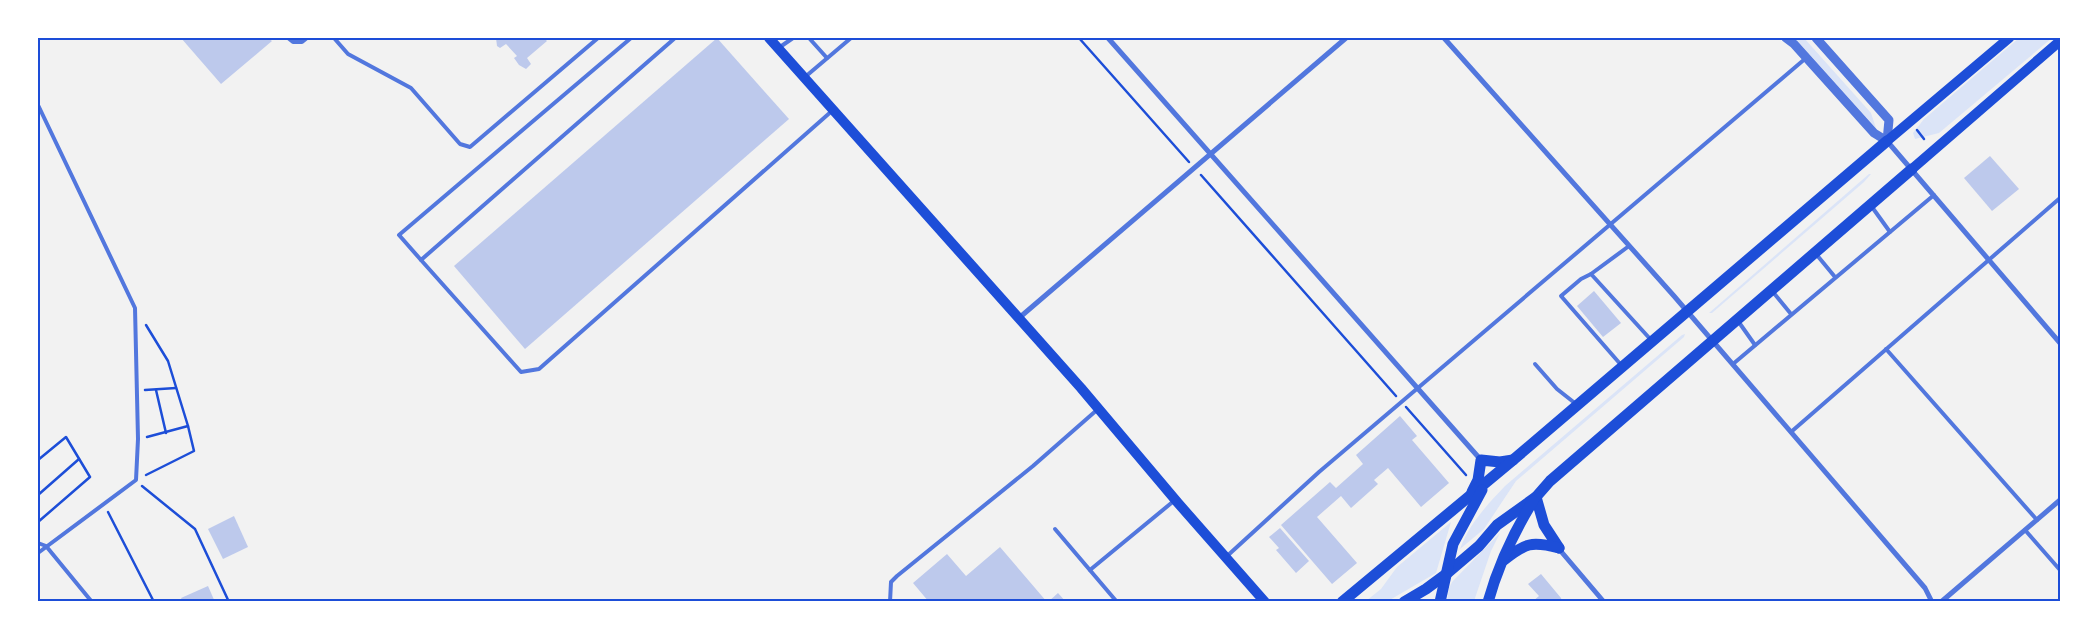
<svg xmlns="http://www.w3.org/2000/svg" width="2098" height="639" font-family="'Nunito Sans',sans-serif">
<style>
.green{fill:#dbe4f7}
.building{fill:#bdc9ec}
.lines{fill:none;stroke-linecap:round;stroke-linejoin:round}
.path{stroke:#1d4ed8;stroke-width:2.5}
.service{stroke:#5277de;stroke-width:4}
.minor{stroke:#5277de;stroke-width:5}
.tertiary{stroke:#5277de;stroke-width:9}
.secondary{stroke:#1d4ed8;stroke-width:10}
.primary{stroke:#1d4ed8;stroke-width:11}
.neatline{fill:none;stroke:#1d4ed8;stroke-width:2}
</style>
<rect width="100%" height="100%" fill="#f2f2f2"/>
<g class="green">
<path d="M1795 38H1804L1871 113 1876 128Z"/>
<path d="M2019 38H2052L1939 133 1915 139 1913 133 1924 119Z"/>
<path d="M1869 174H1871L1864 182 1712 313H1709Z"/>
<path d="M1685 334 1684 337 1516 481 1484 529 1460 549C1469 524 1487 505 1505 486L1682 335Z"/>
<path d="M1451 522 1436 573 1388 601H1366L1381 589 1397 567Z"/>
<path d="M1500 533 1491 551 1474 601H1447L1449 588 1452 582Z"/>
</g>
<g class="building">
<path d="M181 38H268L272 41 221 84Z"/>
<path d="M496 38H548L546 40 547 41 527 58 531 64 526 69 519 65 514 58 517 56 506 44 500 48 497 46Z"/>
<path d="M717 38 789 119 525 349 454 266Z"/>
<path d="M1990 156 2019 189 1992 211 1964 178Z"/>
<path d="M1594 291 1621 323 1603 337 1577 306Z"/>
<path d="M1400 416 1417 436 1412 440 1449 483 1421 507 1388 468 1374 480 1378 484 1351 508 1341 496 1317 517 1357 563 1332 584 1281 525 1330 482 1336 488 1363 464 1356 455Z"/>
<path d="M234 516 248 547 223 559 208 529Z"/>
<path d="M1280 528 1309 561 1296 573 1276 550 1279 548 1269 537Z"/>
<path d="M1000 547 1047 602H929L913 583 947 554 966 576Z"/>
<path d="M1541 574 1561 598 1562 602H1532L1539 596 1528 584Z"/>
<path d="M208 586 215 602H183L181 598Z"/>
<path d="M1058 593 1066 602H1048Z"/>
</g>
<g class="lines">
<g class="path">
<path d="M1079 38 1189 162"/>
<path d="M1917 130 1924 139"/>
<path d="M1201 175 1396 396"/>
<path d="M146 325 168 361 188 426 194 451 146 475"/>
<path d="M145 390 176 388"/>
<path d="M156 390 166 433"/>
<path d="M1406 407 1466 475"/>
<path d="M147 437 188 426"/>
<path d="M38 460 66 437 90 477 38 522"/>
<path d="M142 486 195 529 229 602"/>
<path d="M38 495 79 459"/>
<path d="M108 512 154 602"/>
</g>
<g class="service">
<path d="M288 38 293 42H302L307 38"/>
<path d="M334 38 348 54 411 88 460 144 470 147 598 38"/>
<path d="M631 38 399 235 421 260 675 38"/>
<path d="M809 38 827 58"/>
<path d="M780 47 793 38"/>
<path d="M805 77 851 38"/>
<path d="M38 105 135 308 138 439 136 480 38 553"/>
<path d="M1872 207 1890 232"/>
<path d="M1629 246 1591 274 1652 341"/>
<path d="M1816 254 1835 277"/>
<path d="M421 260 521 372 539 369 833 110"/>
<path d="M1591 274 1581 279 1561 296 1622 366"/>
<path d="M1773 292 1791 314"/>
<path d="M1738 321 1755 345"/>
<path d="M1886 349 2037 520"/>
<path d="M1535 364 1557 389 1576 404"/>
<path d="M1733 364 1934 195"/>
<path d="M1791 432 2060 198"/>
<path d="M1055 529 1117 602"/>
<path d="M2025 530 2060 570"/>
<path d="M38 543 46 546 92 602"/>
<path d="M1226 557 1319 472 1806 58"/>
<path d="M1090 570 1175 500"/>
<path d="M890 602 891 582 897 576 1033 466 1098 409"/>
</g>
<g class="minor">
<path d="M1108 38 1481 460"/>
<path d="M1444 38 1674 296 1925 588 1932 602"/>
<path d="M1887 141 2060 343"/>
<path d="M1019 318 1346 38"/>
<path d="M1559 549 1604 602"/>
<path d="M1941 602 2060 500"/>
</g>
<path class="tertiary" d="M1786 38 1794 44 1874 133 1887 141 1889 120 1816 38"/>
<g class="secondary">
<path d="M769 38 1081 388 1178 503 1265 602"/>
<path d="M1887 141 2009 38"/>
<path d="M1912 169 2060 41"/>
</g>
<g class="primary">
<path d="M1472 492 1478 480 1481 460 1500 462 1513 460"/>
<path d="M1536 497 1544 525 1559 548"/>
<path d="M1504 560C1525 543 1532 541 1559 548"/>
<path d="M1342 602 1513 460 1887 141"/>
<path d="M1404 602 1426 589 1445 575 1479 546 1497 525 1536 497 1550 481 1912 169"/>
<path d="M1440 602 1453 544 1482 490"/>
<path d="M1488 602C1498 566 1514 532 1533 501"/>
</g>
</g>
<rect width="2098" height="639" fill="none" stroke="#ffffff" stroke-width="78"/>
<rect x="39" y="39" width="2020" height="561" class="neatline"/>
</svg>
